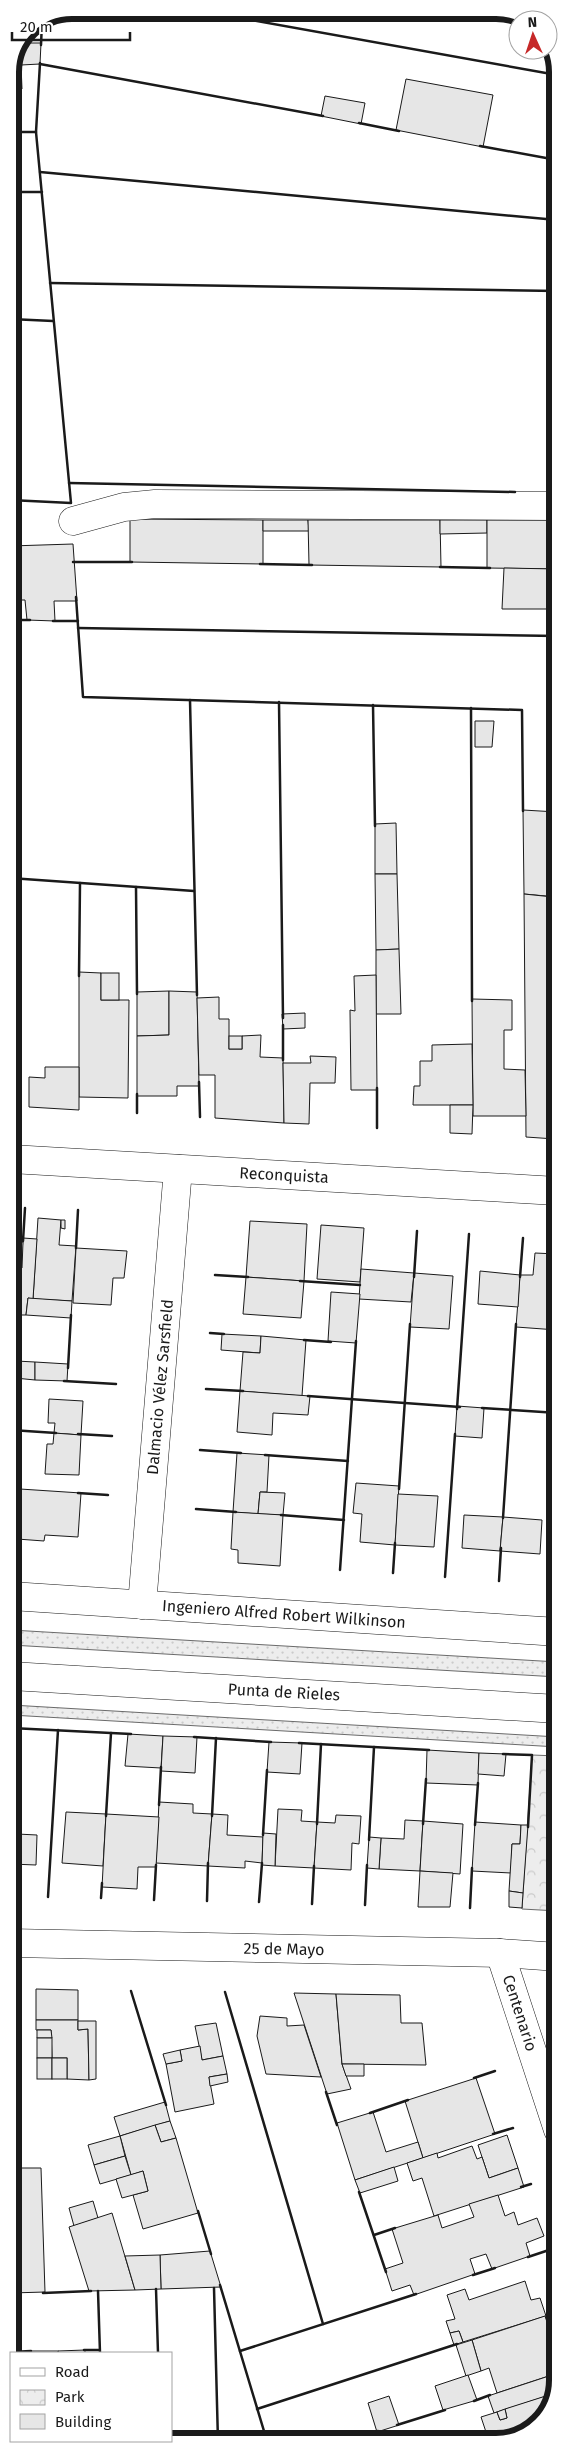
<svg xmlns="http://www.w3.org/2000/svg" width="568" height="2452" font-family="'Fira Sans',sans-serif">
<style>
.grass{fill:url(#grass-dots);stroke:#6a6a6a}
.park{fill:url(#park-crowns);stroke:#6a6a6a}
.building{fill:#e6e6e6;stroke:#1a1a1a}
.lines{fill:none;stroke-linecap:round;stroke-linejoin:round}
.minor-casing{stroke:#1a1a1a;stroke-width:29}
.tertiary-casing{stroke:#1a1a1a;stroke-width:29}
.minor{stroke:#fff;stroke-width:28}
.tertiary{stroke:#fff;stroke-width:28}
.wall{stroke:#1a1a1a;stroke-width:2.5}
.labels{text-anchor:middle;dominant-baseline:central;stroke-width:4;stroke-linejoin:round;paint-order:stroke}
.street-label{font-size:16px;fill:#1a1a1a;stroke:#fff}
.rim{fill:none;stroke:#1a1a1a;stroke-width:6}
</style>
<defs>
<pattern id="grass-dots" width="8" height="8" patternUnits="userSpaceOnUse" patternTransform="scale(1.25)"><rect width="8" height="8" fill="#ededed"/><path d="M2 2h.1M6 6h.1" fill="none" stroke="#cbcbcb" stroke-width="1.8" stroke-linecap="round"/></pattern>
<pattern id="park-crowns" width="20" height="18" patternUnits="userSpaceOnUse" patternTransform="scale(1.25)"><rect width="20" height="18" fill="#ededed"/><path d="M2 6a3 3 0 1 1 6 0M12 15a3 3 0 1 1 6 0" fill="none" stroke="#cbcbcb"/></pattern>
</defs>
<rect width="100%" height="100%" fill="#fff"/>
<g class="grass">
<path d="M11 1630 558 1662V1677L11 1645Z"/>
<path d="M11 1705 558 1737V1747L11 1715Z"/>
</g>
<path class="park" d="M532 1755 558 1756V1911L522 1909Z"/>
<g class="building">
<path d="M22 43H41L40 64 21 65 22 89H10V72Z"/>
<path d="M406 79 493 95 483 147 396 130Z"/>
<path d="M325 96 365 103 361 124 321 116Z"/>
<path d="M130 519 263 520V564L130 562Z"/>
<path d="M263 520H308L309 531H263Z"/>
<path d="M308 520H440L441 567 309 565Z"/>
<path d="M440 520H487V533L440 534Z"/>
<path d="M487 520H557V569L487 568Z"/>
<path d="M73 544 77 601H54L55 621 27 620 25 600H10V546Z"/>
<path d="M504 568 557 569V609H502Z"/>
<path d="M475 721H494L492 747H475Z"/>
<path d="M523 810 557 812V897L524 894Z"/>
<path d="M396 823 397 874H375V824Z"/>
<path d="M375 874H397L399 949 376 950Z"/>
<path d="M524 894 553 897 555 1139 526 1137Z"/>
<path d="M553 897H557V1009H554Z"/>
<path d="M399 949 401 1014H376V950Z"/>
<path d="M79 972 101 973V1000H129L128 1098 79 1097Z"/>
<rect x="101" y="973" width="18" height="27"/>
<path d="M376 975 377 1090H351L350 1010 355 1011 354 976Z"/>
<path d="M10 984H11L12 1012H10Z"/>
<path d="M169 991V1035L137 1036V992Z"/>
<path d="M169 991 197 992 199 1086H177V1096H137V1036L169 1035Z"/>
<path d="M219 997V1019H229V1049H242V1036L261 1035 260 1057 283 1058 284 1123 215 1118V1075H199L197 998Z"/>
<path d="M472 999 512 1000V1030H504V1069L525 1070 526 1116H473Z"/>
<path d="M305 1013V1028L283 1029 282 1014Z"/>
<rect x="229" y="1036" width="13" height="13"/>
<path d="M472 1044 473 1105H413L414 1086H420V1061H432V1045Z"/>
<path d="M310 1056 336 1057 335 1083H310L309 1124 284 1123 283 1063H311Z"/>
<path d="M45 1067H79V1110L29 1107V1077L45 1078Z"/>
<path d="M450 1105H473L472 1134 450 1133Z"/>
<path d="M38 1218 61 1220 59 1245 76 1246 72 1301 33 1299Z"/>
<path d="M61 1220H65V1229L61 1228Z"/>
<path d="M250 1221 307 1224 304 1281 246 1277Z"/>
<path d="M321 1225 364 1228 360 1282 317 1279Z"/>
<path d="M23 1238 37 1239 33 1299 28 1298 26 1315H18Z"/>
<path d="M11 1241 23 1242 22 1268 11 1267Z"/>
<path d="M76 1248 127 1251 124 1278H113L111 1305 73 1303Z"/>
<path d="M535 1253 557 1254V1330L516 1327 520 1275H533Z"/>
<path d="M361 1269 414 1273 411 1302 359 1299Z"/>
<path d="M480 1271 520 1275 518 1307 478 1304Z"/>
<path d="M414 1273 453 1276 449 1329 410 1327Z"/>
<path d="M246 1277 304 1281 301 1318 243 1314Z"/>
<path d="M331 1292 360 1294 356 1343 328 1341Z"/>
<path d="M28 1298 72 1301 71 1318 26 1315Z"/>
<path d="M222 1334 261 1336 260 1353 221 1350Z"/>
<path d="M261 1336 306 1340 302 1396 240 1391 243 1352 260 1353Z"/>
<path d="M16 1361 35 1362V1380L15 1378Z"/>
<path d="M35 1362 68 1364 67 1381 35 1380Z"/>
<path d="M240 1391 310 1396 308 1415 273 1413 272 1435 237 1432Z"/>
<path d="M49 1399 83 1401 81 1435 54 1433 55 1423H48Z"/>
<path d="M457 1406 484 1408 482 1438 455 1436Z"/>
<path d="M54 1433 81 1435 79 1475 45 1474 47 1444H53Z"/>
<path d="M237 1453 269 1455 267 1492H260L258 1514 233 1512Z"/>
<path d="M356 1483 399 1486 395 1545 360 1542 362 1514 353 1513Z"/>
<path d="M11 1489H20L18 1517H11Z"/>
<path d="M20 1489 81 1493 78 1537 45 1535 44 1541 17 1539Z"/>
<path d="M260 1492 285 1493 283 1515 258 1514Z"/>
<path d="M398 1494 438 1496 434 1547 395 1545Z"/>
<path d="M233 1512 283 1515 280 1566 238 1563V1550L231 1549Z"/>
<path d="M464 1515 503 1517 500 1551 462 1548Z"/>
<path d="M503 1517 542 1520 540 1554 500 1551Z"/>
<path d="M128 1734 163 1736 161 1768 125 1766Z"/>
<path d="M163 1736 197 1737 195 1773 161 1771Z"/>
<path d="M269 1742 302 1743 300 1774 267 1772Z"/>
<path d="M427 1750 479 1753 478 1785 426 1783Z"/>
<path d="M479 1753 506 1754 504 1776 478 1774Z"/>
<path d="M159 1802 193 1804V1813L212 1814 208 1866 156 1863Z"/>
<path d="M278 1809 302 1810 301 1821 317 1822 314 1868 275 1866Z"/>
<path d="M66 1812 106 1814 103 1866 62 1863Z"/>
<path d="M11 1813H18L17 1834 37 1835 36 1865 11 1864Z"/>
<path d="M106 1814 159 1817 156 1867H138L137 1889 102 1887Z"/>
<path d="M212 1814 228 1815 227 1835 263 1837 262 1863 245 1861V1868L208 1866Z"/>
<path d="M336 1815 361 1816 359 1844 352 1843 351 1870 314 1868 317 1822 335 1823Z"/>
<path d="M405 1820 423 1821 420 1871 379 1869 381 1838 404 1839Z"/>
<path d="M423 1821 463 1824 460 1874 420 1871Z"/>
<path d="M475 1822 521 1825 520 1844H512L511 1873 472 1871Z"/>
<path d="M521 1825H528L523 1893 509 1891 512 1844H520Z"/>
<path d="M263 1833 276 1834 275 1866 262 1865Z"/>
<path d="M369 1837 381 1838 379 1869 367 1868Z"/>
<path d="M420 1871 453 1873 450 1907H418Z"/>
<path d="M509 1891 523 1893 522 1908 509 1907Z"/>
<path d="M36 1989 78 1990V2020H36Z"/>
<path d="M294 1993 336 1994 342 2064 351 2089 327 2094Z"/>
<path d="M336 1994 400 1995 401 2023H422L426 2065 342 2064Z"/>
<path d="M260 2016 287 2018V2026L304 2025 321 2077 266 2074 257 2036Z"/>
<path d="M36 2020H78V2030L88 2029 89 2080 67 2079V2058H52L51 2030H36Z"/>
<path d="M78 2021H96V2079L89 2080 88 2029 78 2030Z"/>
<path d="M216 2023 223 2056 202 2060 195 2026Z"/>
<path d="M37 2030H51L52 2038H37Z"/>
<rect x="37" y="2038" width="15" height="20"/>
<path d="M200 2046 202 2060 223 2056 227 2074 209 2077 214 2104 175 2112 166 2064 182 2061 180 2050Z"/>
<path d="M180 2050 182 2061 166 2064 163 2054Z"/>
<rect x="37" y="2058" width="15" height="21"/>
<rect x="52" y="2058" width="15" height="21"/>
<path d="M342 2064H364V2076H346Z"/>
<path d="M227 2074 228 2082 210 2086 209 2077Z"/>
<path d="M476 2078 495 2134 423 2158 405 2101Z"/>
<path d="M165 2102 170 2121 120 2136 114 2117Z"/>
<path d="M373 2112 386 2152 418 2142 423 2158 355 2180 337 2123Z"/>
<path d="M170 2121 176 2138 161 2142 155 2125Z"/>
<path d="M155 2125 161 2142 176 2138 198 2213 143 2229 133 2195 148 2191 143 2171 131 2175 120 2136Z"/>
<path d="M507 2135 518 2168 489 2178 478 2145Z"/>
<path d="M120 2136 125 2156 94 2165 88 2145Z"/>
<path d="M11 2145H14L15 2168H11Z"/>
<path d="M472 2146 477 2159 482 2157 489 2178 518 2168 524 2187 434 2216 422 2178 413 2181 407 2163 437 2153 438 2158Z"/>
<path d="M125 2156 131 2175 100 2184 94 2165Z"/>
<path d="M394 2167 398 2181 360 2193 355 2180Z"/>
<path d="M11 2168H41L45 2292 11 2293Z"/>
<path d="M143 2171 148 2191 122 2198 116 2179Z"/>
<path d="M498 2195 505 2216 514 2212 518 2225 537 2218 544 2236 526 2243 530 2256 492 2269 486 2254 470 2259 475 2274 414 2295 410 2285 392 2291 385 2269 403 2263 392 2229 438 2215 442 2228 474 2217 469 2204Z"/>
<path d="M93 2201 98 2218 74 2226 69 2208Z"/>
<path d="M112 2213 135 2290 89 2291 69 2227Z"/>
<path d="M210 2251 221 2287 161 2289 160 2255Z"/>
<path d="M160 2255 161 2289 135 2290 125 2256Z"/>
<path d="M525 2281 531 2300 540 2298 546 2316 463 2342 459 2331 450 2333 446 2321 455 2319 447 2295 465 2289 469 2300Z"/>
<path d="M558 2312V2328L550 2331 545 2316Z"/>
<path d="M545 2316 558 2356V2373L497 2393 489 2368 481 2371 472 2340Z"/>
<path d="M558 2328V2356L550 2331Z"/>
<path d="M459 2331 463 2342 454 2345 450 2333Z"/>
<path d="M472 2340 481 2371 466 2376 456 2345Z"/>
<path d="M85 2350V2353H58V2351Z"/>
<rect x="28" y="2351" width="30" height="2"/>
<path d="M558 2373V2380L553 2394 494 2413 488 2396Z"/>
<path d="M468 2375 477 2400 443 2410 435 2386Z"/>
<path d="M552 2394 543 2421 510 2440V2438L489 2441 481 2417 497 2412 500 2420 507 2418 505 2409Z"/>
<path d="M389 2396 399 2425 377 2432 368 2403Z"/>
<path d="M505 2409 507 2418 500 2420 497 2412Z"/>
</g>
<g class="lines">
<g class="minor-casing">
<g id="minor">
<path d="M73 521 124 507 155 504 557 506"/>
<path d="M11 1159 557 1191"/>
<path d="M11 1596 558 1632"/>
<path d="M142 1605 178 1169"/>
<path d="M11 1943 500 1953 558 1957"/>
<path d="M500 1953 558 2130"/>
</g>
</g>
<g class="tertiary-casing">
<path id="tertiary" d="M11 1676 558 1709"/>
</g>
<use href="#minor" class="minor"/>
<use href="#tertiary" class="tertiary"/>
<g class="wall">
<path d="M195 10 557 75"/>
<path d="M41 45 42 22"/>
<path d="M40 64 323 116"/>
<path d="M359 123 399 131"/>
<path d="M10 132H36"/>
<path d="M480 146 557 160"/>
<path d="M40 172 557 220"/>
<path d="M10 192H42"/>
<path d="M50 283 557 291"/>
<path d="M10 319 53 321"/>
<path d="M69 483 515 492"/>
<path d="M10 500 71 503 36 132 40 63"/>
<path d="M73 562H132"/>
<path d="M260 564 312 565"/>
<path d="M440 567 490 568"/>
<path d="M76 597 83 697 522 710 523 811"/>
<path d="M10 620H30"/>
<path d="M53 621H78"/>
<path d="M78 628 557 636"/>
<path d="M190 700 197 995"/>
<path d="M279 702 283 1018"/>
<path d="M373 705 375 826"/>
<path d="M471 708 472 1001"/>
<path d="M10 878 194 891"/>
<path d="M136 887 137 994"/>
<path d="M79 976 80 883"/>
<path d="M283 1025V1060"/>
<path d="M199 1082 200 1117"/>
<path d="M377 1088V1128"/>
<path d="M137 1094V1113"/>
<path d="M23 1241 25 1208"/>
<path d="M76 1248 78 1210"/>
<path d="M215 1275 248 1277"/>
<path d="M414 1277 417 1231"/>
<path d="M520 1277 523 1238"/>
<path d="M300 1281 360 1285"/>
<path d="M210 1333 224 1334"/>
<path d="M304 1340 331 1342"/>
<path d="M16 1363 19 1313"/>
<path d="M68 1368 71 1315"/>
<path d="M64 1381 116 1384"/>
<path d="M206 1389 243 1391"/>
<path d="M308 1396 460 1407"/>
<path d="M482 1408 558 1413"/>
<path d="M457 1409 469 1234"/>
<path d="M11 1430 56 1433"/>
<path d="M78 1434 112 1436"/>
<path d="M200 1450 241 1453"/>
<path d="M265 1455 348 1461"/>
<path d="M399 1489 410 1324"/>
<path d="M78 1493 108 1495"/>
<path d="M196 1509 236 1512"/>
<path d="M281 1515 344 1520"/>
<path d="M503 1518 516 1324"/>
<path d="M340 1570 356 1341"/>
<path d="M393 1573 395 1543"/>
<path d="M445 1577 455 1434"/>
<path d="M499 1581 501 1548"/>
<path d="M551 1585 558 1498"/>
<path d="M11 1728 131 1734"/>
<path d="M194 1737 271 1742"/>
<path d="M299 1743 429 1750"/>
<path d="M503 1754 532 1755 528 1827"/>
<path d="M159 1805 161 1767"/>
<path d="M106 1816 111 1733"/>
<path d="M212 1816 216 1738"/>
<path d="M317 1824 321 1744"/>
<path d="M423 1824 426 1779"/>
<path d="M475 1825 478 1783"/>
<path d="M263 1835 267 1770"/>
<path d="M369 1840 374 1747"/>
<path d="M48 1897 58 1730"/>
<path d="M101 1898 102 1883"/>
<path d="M154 1900 156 1865"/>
<path d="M207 1901 208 1863"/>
<path d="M259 1902 262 1863"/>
<path d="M312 1904 314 1866"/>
<path d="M365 1905 367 1865"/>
<path d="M470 1908 472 1868"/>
<path d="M131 1991 166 2105"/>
<path d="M225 1992 323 2324"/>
<path d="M474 2078 495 2071"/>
<path d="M326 2092 337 2125"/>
<path d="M370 2113 408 2100"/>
<path d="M493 2134 513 2128"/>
<path d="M521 2187 531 2184"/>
<path d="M359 2192 386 2272"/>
<path d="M198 2211 211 2254"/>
<path d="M374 2235 395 2228"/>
<path d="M528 2257 552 2249"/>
<path d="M473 2275 495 2268"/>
<path d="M220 2285 267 2441"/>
<path d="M214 2288 218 2442"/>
<path d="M156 2289 158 2353"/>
<path d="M98 2291 100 2353"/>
<path d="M43 2293 91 2291"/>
<path d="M84 2350H99"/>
<path d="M240 2351 416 2294"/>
<path d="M11 2352 31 2351"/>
<path d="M474 2401 490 2395"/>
<path d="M257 2409 457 2344"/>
<path d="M397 2425 445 2410"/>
<path d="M102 2441V2442"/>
<path d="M160 2441V2442"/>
<path d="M347 2441 378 2431"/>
</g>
</g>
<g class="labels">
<g class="street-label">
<text transform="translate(284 1175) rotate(3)">Reconquista</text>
<text transform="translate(160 1387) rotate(-85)">Dalmacio Vélez Sarsfield</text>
<text transform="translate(284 1614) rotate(4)">Ingeniero Alfred Robert Wilkinson</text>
<text transform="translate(284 1692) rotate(3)">Punta de Rieles</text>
<text transform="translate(284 1949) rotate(1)">25 de Mayo</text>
<text transform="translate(520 2013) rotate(72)">Centenario</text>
</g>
</g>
<path d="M0 0H568V2452H0ZM72 19H496A53 53 0 0 1 549 72V2380A53 53 0 0 1 496 2433H72A53 53 0 0 1 19 2380V72A53 53 0 0 1 72 19Z" fill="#fff" fill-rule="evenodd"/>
<path class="rim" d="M72 19H496A53 53 0 0 1 549 72V2380A53 53 0 0 1 496 2433H72A53 53 0 0 1 19 2380V72A53 53 0 0 1 72 19Z"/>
<rect x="10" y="2352" width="162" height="90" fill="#ffffff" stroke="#a3a3a3"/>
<rect x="20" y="2368" width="25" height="8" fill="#ffffff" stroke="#a3a3a3"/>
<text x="55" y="2377" font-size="15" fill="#1a1a1a">Road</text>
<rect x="20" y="2390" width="25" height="15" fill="url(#park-crowns)" stroke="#a3a3a3"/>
<text x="55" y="2402" font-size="15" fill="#1a1a1a">Park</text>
<rect x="20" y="2414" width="25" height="15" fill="#e6e6e6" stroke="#a3a3a3"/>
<text x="55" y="2427" font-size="15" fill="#1a1a1a">Building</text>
<g transform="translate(533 35) rotate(357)"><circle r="24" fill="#ffffff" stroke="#a3a3a3"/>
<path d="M0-4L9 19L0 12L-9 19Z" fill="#c62828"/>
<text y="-8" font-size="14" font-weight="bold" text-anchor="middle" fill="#1a1a1a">N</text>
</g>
<path d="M12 32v8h118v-8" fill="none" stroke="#1a1a1a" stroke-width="2.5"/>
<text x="20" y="32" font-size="15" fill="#1a1a1a" stroke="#ffffff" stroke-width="4" paint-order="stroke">20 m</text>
</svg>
